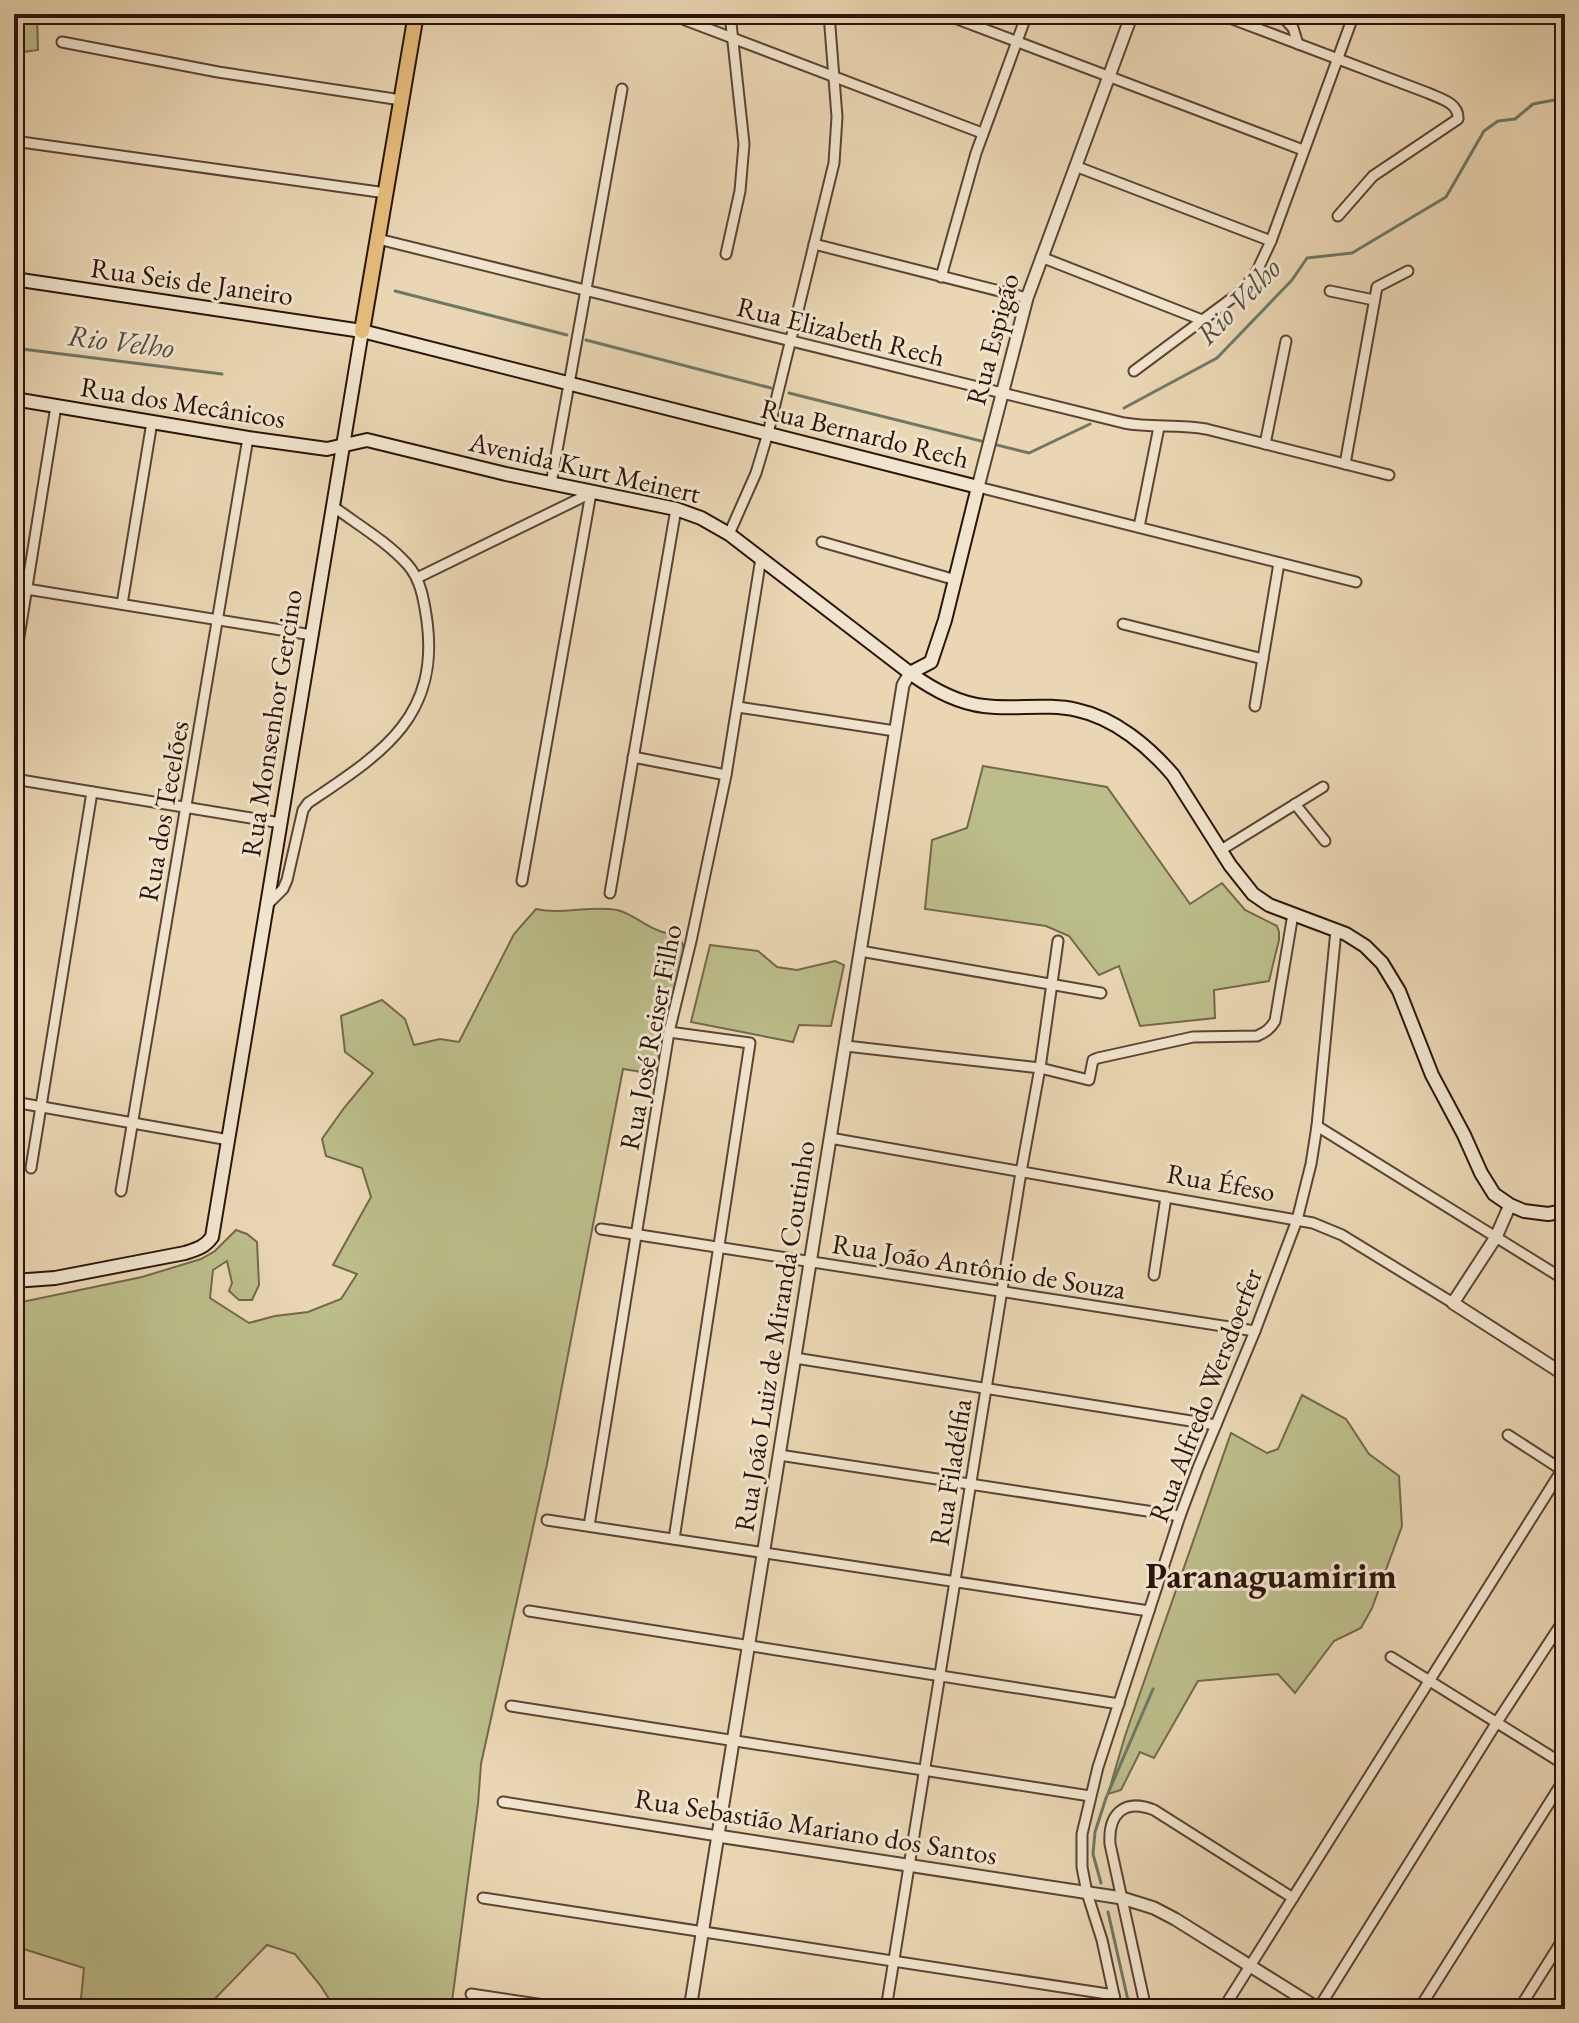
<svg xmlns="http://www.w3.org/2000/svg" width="1579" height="2023" font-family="'EB Garamond',serif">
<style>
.green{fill:#bbbd8a;stroke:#74684a;stroke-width:2}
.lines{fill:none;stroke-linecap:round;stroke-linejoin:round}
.stream{stroke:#6d7868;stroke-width:3}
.minor-casing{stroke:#5c4434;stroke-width:13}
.tertiary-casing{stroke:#5c4434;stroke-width:15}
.secondary-casing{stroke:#2c1409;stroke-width:16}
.primary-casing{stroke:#2c1409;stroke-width:18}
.minor{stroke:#f1e4ce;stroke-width:9}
.tertiary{stroke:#f1e4ce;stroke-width:11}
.secondary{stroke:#f1e4ce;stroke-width:12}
.primary{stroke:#e5bb7a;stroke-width:14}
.labels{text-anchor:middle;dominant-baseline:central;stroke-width:6;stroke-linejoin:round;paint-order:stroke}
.street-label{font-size:28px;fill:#2c1409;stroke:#f1e4ce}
.water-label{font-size:30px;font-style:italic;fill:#524e41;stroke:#f1e4ce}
.district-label{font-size:36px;font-weight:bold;fill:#2c1409;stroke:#f1e4ce}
</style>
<rect width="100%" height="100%" fill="#ead6b3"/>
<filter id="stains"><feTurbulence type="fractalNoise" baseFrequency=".0025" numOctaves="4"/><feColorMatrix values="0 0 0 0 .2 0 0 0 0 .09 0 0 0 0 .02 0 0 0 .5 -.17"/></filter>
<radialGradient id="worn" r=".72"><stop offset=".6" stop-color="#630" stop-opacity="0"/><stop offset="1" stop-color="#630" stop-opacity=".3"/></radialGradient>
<g class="green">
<path d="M14 14H37L38 50 16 53 14 68Z"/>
<path d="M983 766 1107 787 1190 904 1222 883 1245 910 1277 926 1279 932V940L1269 981 1214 990 1215 1018 1140 1026 1119 966 1099 975 1069 936 1046 926 925 909 932 840 967 828Z"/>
<path d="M536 909C563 915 590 905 617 910 631 913 644 925 657 930 671 936 681 932 684 950L655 1074 623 1069 547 1464 481 1764 478 1804 451 2009H332L333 2005 320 1985 295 1954 267 1945 205 2009H80L84 1968 14 1946V1302H22L142 1277 201 1259 215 1251 236 1230 247 1234 257 1242 259 1285 252 1300H239L229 1291 232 1283 227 1261 213 1270 210 1298 249 1323 275 1316 308 1312 341 1299 357 1274 333 1265 371 1197 362 1168 326 1156 322 1139 344 1108 373 1073 345 1052 341 1016 382 1000 405 1019 414 1045 440 1039 459 1042 514 934Z"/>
<path d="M710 945 758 951 777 967 797 970 835 961 844 965 831 1026 799 1025 793 1042 691 1022Z"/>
<path d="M1302 1395 1346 1419 1369 1454 1399 1476 1402 1526 1372 1608 1361 1628 1334 1641 1295 1693 1278 1674 1198 1681 1154 1758 1140 1752 1121 1790 1108 1794 1125 1736 1231 1433 1267 1453 1278 1449Z"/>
</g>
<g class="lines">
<g class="stream">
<path d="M395 291 567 335"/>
<path d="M586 340 771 388"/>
<path d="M14 348 222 374"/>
<path d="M789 393 1029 453 1090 424"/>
<path d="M1124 408 1217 358 1292 280 1307 258 1352 253 1446 197 1484 131 1498 121 1515 119 1533 104 1565 98"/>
<path d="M1101 1883 1093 1854 1095 1832 1106 1798 1153 1689"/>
<path d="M1108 1912 1130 2009"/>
</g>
<g class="minor-casing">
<g id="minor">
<path d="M944 14 1303 150"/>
<path d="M1219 14 1428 93C1441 99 1459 103 1458 119L1373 176 1338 216"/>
<path d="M1280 14 1293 28 1298 44"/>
<path d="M685 20 982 133"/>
<path d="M62 42 218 72 401 100"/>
<path d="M14 141 386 193"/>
<path d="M1075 166 1271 241"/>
<path d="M378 239 1124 423C1151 428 1179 424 1206 429L1389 475"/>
<path d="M814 244 1027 298"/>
<path d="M726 254 740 191 744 144 730 14"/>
<path d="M1041 257 1202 320"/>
<path d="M941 277 976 153 1027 14"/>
<path d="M1330 291 1374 300"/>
<path d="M1134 371 1243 290 1257 271 1271 241 1354 14"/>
<path d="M1265 444 1286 341"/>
<path d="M1345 464 1377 287 1408 271"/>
<path d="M551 484 622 89"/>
<path d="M978 487 1356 582"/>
<path d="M1139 527 1159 427"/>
<path d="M729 534 756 473 768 433 834 163 837 117 829 14"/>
<path d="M822 542 956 580"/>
<path d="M417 578 591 493"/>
<path d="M14 587 312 635"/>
<path d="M122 604 152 422"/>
<path d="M1123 624 1263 659"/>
<path d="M14 668 56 406"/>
<path d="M1255 706 1279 563"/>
<path d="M738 707 895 731"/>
<path d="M633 757 726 775"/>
<path d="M14 779 281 823"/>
<path d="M1295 804 1325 841"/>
<path d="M1221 850 1323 787"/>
<path d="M522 881 591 493"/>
<path d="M610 893 676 509"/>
<path d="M268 904 283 889 287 880 303 810 308 803C379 755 440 719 427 621 424 601 421 579 407 564 386 541 358 525 334 507"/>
<path d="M860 951 1101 993"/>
<path d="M669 1032 750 1043 674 1539"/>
<path d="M846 1046 1040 1068 1089 1080 1093 1060 1098 1058 1193 1037 1257 1036C1266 1032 1270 1029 1275 1021L1293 914"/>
<path d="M14 1102 229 1140"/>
<path d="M1317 1126 1565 1280"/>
<path d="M830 1138 1313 1223 1342 1235 1453 1303"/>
<path d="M31 1168 92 792"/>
<path d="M121 1191 248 438"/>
<path d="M601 1229 1255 1331"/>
<path d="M1154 1275 1166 1197"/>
<path d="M795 1358 1216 1425"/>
<path d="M1508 1435 1562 1470"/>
<path d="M779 1455 1180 1516"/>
<path d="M547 1520 1149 1611"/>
<path d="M589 1526 669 1032 691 941 726 775 761 558"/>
<path d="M529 1611 1119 1704"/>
<path d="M1391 1657 1565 1765"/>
<path d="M511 1706 1090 1796"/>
<path d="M503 1802 718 1836"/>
<path d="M483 1898 1114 1995"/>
<path d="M471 1994 571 2009"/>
<path d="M886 2009 1021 1172 1040 1068 1058 941"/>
<path d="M1117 2009 1102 1940 1087 1893 1082 1867V1834L1098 1767 1180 1516 1198 1468 1255 1331 1297 1220 1311 1164 1317 1126 1336 930"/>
<path d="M1146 2009 1110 1844C1108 1814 1124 1798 1154 1810L1293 1898"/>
<path d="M1223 2009 1565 1465"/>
<path d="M1318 2009 1497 1722 1565 1618"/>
<path d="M1419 2009 1565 1778"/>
<path d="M1519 2009 1565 1936"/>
</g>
</g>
<g class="tertiary-casing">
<g id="tertiary">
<path d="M978 487 1027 298 1132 14"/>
<path d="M1510 1205 1496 1237 1453 1303 1565 1375"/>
<path d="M718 1836 1122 1898 1154 1908 1175 1919 1319 2009"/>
<path d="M690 2009 903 685 910 673"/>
</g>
</g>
<g class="secondary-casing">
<g id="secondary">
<path d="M14 279 362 331 978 487 945 620 931 662 910 673"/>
<path d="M14 399 248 438 327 449 367 440 506 474 676 509 701 518 729 534 910 673C932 689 957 703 984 706 1015 710 1046 703 1077 710 1115 718 1149 747 1173 775L1230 865 1253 894 1269 905 1346 934 1365 946 1382 963 1399 991 1432 1075 1464 1135 1481 1173 1494 1194 1510 1205 1524 1211 1548 1214 1565 1211"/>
<path d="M14 1281 55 1278 185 1253C197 1249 205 1247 212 1237L362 331"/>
</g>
</g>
<g class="primary-casing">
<path id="primary" d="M362 331 416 14"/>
</g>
<use href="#minor" class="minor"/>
<use href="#tertiary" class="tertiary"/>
<use href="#secondary" class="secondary"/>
<use href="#primary" class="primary"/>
</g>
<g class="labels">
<g class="street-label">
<text transform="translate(192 281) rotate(8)">Rua Seis de Janeiro</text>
<text transform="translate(841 331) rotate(14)">Rua Elizabeth Rech</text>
<text transform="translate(992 339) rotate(-75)">Rua Espigão</text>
<text transform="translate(183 402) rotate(9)">Rua dos Mecânicos</text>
<text transform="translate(865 433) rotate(14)">Rua Bernardo Rech</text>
<text transform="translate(585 467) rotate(13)">Avenida Kurt Meinert</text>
<text transform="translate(271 723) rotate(-81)">Rua Monsenhor Gercino</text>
<text transform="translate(163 811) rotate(-80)">Rua dos Tecelões</text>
<text transform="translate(650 1037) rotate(-79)">Rua José Reiser Filho</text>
<text transform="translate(1221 1182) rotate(10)">Rua Éfeso</text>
<text transform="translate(979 1266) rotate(9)">Rua João Antônio de Souza</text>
<text transform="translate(774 1336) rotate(-81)">Rua João Luiz de Miranda Coutinho</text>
<text transform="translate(1205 1395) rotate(-69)">Rua Alfredo Wersdoerfer</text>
<text transform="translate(950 1472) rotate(-81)">Rua Filadélfia</text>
<text transform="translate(816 1826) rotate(9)">Rua Sebastião Mariano dos Santos</text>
</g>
<g class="water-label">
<text transform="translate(1238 301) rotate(-46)">Rio Velho</text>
<text transform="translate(121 341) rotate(7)">Rio Velho</text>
</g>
<g class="district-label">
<text x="1271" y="1575">Paranaguamirim</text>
</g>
</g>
<rect width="1579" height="2023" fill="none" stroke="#ead6b3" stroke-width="48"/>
<rect x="16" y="16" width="1547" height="1991" fill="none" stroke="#2c1409" stroke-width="4"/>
<rect x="24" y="24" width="1531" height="1975" fill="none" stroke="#2c1409" stroke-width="2"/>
<rect width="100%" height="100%" filter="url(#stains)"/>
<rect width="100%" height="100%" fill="url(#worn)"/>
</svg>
